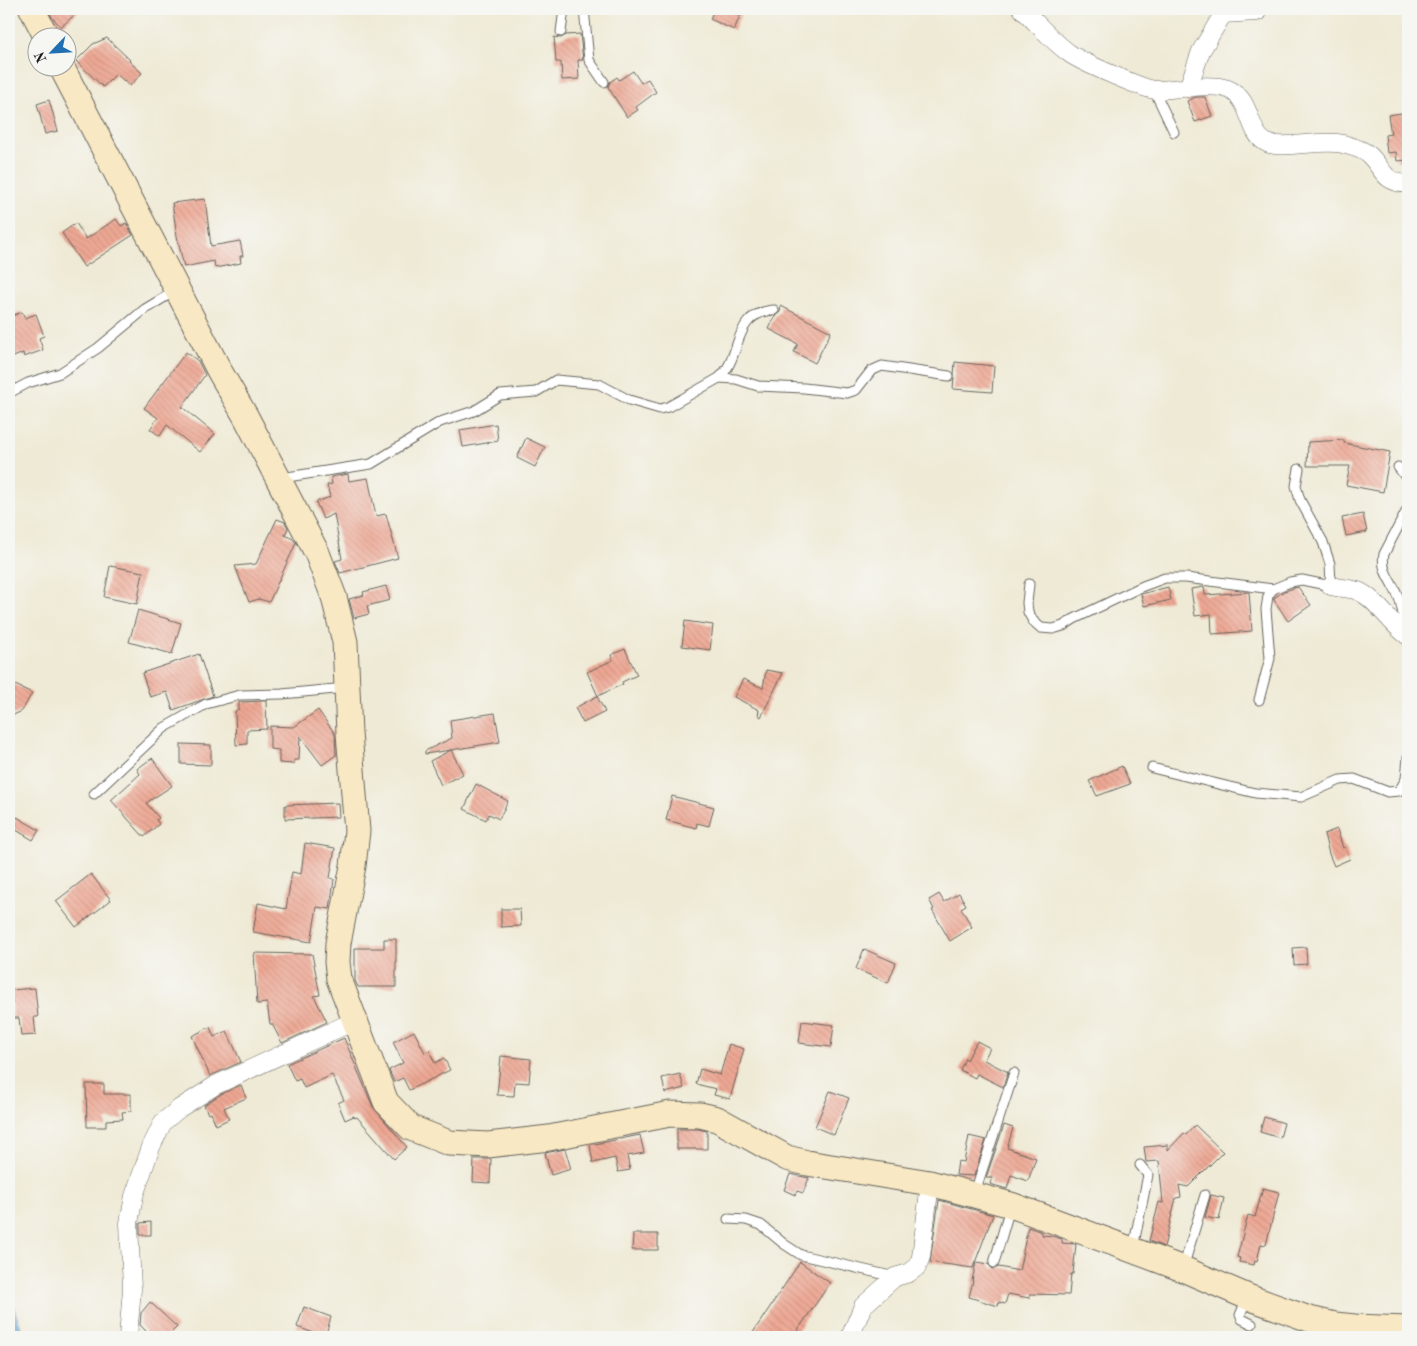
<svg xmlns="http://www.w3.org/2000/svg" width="1417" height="1346" font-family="'Old Standard TT',serif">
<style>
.water{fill:#6da9de;stroke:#44627d}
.building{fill:url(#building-back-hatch)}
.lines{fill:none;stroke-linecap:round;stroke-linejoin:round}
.lane-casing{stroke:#66645d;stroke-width:11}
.street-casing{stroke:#66645d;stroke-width:19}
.secondary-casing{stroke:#66645d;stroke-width:27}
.lane{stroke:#fff;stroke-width:9}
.street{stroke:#fff;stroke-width:18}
.secondary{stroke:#f8e8c3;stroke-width:25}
</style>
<defs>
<pattern id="building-back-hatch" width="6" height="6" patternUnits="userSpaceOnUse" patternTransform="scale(1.25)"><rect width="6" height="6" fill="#eea894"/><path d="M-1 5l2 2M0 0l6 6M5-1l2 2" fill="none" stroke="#cc907f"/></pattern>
</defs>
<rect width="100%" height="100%" fill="#f6f6f2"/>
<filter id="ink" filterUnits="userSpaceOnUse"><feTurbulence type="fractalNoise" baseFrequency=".02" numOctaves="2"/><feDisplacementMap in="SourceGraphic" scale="10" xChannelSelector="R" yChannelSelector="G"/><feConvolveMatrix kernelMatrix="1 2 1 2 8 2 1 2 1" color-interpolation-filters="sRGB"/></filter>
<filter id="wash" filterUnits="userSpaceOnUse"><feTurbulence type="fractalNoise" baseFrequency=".0096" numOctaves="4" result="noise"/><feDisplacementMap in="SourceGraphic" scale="20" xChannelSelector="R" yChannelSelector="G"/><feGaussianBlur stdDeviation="1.12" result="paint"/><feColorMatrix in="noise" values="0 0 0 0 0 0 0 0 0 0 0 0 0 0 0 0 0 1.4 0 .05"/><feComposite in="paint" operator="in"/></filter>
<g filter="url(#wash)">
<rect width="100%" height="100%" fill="#efead5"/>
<path class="water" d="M9 1294 24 1337H9Z"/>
<g id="blocks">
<g class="building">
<path d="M48 9H81L61 27 52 17Z"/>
<path d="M714 9H743L734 30 710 19Z"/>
<path d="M580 34 583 60H578L579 79 562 80 561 62H556L554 37 561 38 566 35Z"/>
<path d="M107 38 130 60 129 61 142 73 130 86 116 74 103 87 76 61 93 44Z"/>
<path d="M633 71 641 83 648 79 656 92 636 107 638 110 627 117 608 87 610 82 617 77 619 80Z"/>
<path d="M1196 97H1205L1212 116 1195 122 1187 101Z"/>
<path d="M49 100 58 131 45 134 37 104Z"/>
<path d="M1408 112V160L1397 161 1396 152 1387 153 1385 135 1391 134 1388 115Z"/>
<path d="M205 199 211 246 240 241 243 256H240L241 263 215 268 214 261 184 267 177 236 172 203Z"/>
<path d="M116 219 121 226 126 223 133 235 84 267 62 233 76 223 86 239Z"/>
<path d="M781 306 831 332 815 363 794 352 798 344 769 329 775 316 780 312Z"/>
<path d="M22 312 25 318 36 314 44 336 39 338 43 350 24 357 23 353 9 359V317Z"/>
<path d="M186 352 198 361 205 375 182 407 215 434 200 452 167 425 160 436 150 429 158 418 144 408Z"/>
<path d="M955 362 994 366 992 392 953 389Z"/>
<path d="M496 424 498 441 463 447 460 430Z"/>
<path d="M526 438 545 447 535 467 517 458Z"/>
<path d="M1344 440V443L1390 452 1383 492 1346 485 1350 466H1307L1308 442Z"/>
<path d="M348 474 349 481 368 478 376 516 386 514 398 558 340 573 335 561 342 559 334 514 323 519 316 502 330 497 327 485 332 484 331 477Z"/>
<path d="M1363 514 1367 532 1346 536 1342 518Z"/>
<path d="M277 519 285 522 288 528 285 535 293 539 296 543 269 602 259 599 249 602 235 566 256 564Z"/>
<path d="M110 566 143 572 137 604 104 597Z"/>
<path d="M386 586 390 600 367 606 369 614 354 618 349 599 364 595 363 592Z"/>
<path d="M1168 587 1171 600 1144 606 1141 594Z"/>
<path d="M1204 587 1205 595 1249 592 1252 631 1212 634 1211 614 1195 616 1191 589Z"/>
<path d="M1298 587 1311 605 1288 621 1274 600V598L1284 591Z"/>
<path d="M138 610 181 623 172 654 129 642Z"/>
<path d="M685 621 713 625 710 650 682 646Z"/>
<path d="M625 649 637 675 622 682 623 684 598 696 587 672 613 660 611 655Z"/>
<path d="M199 654 213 696 173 710 167 692 150 697 142 673Z"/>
<path d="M766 670 783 673 761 717 758 715 759 710 734 697 743 679 763 688Z"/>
<path d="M9 682 32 693 22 711 9 717Z"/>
<path d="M597 696 605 712 583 723 575 708Z"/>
<path d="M266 701 267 729 247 730V744L236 745 235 711 239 709V702Z"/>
<path d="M318 710 335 734 336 755 322 765 300 736 299 760H294V764L279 763V750L270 749V726L294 727Z"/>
<path d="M495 713 500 742 451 750 463 774 441 785 430 761 451 750 425 754V751L452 738 450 720Z"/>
<path d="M181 744 211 745V765L181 764Z"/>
<path d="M152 758 172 786 146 803 159 818 156 820 159 824 144 837 111 800 140 774 137 769Z"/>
<path d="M1122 766 1130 784 1097 796 1089 781Z"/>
<path d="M476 784 508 801 499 819 489 814 486 820 464 809Z"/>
<path d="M672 796 714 807 709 826 697 823 696 828 666 820Z"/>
<path d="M338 803 339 817 285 819V805Z"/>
<path d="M17 817 39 830 33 840 11 827Z"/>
<path d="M1337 829 1343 848 1345 847 1350 859 1334 866 1329 854 1324 834Z"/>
<path d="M305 843 335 848 330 878 334 879 330 909 317 907 311 942 253 932 258 903 286 909 292 872 301 874Z"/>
<path d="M91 874 111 900 76 927 56 901Z"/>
<path d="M959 893 966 905 961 908 972 927 950 941 932 910 934 909 929 900 939 894 944 902Z"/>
<path d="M501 909H520L521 926 501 927Z"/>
<path d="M384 939H396V987H358L355 981V948H384Z"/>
<path d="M1306 947 1307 964 1294 965 1293 948Z"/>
<path d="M864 949 896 963 888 983 856 969Z"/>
<path d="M254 953 312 954 320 995 314 996 327 1022 282 1043 272 1024H270L267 1003 257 1004Z"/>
<path d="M35 988 38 1017H34L36 1035 21 1036 19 1018H13L11 990Z"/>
<path d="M802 1021 834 1025 831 1047 799 1043Z"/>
<path d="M210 1027 214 1037 227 1031 241 1062 210 1076 192 1036Z"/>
<path d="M414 1031 425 1053 429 1050 435 1063 444 1058 450 1070 409 1090 403 1078 394 1082 389 1070 403 1063 393 1042Z"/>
<path d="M344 1038 373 1107 407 1147 394 1159 357 1117 355 1118 354 1116 345 1120 338 1103 344 1100 332 1075 304 1088 300 1079 295 1081 287 1064Z"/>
<path d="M977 1041 990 1048 984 1060 1008 1072 1003 1087 977 1074 975 1078 960 1070 965 1058 967 1060Z"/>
<path d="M729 1044 744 1049 730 1099 714 1095 716 1089 696 1084 700 1069 720 1075Z"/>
<path d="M501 1056 531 1059 529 1083 515 1082 514 1096 497 1095Z"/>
<path d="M680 1074 684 1088 665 1093 662 1078Z"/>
<path d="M86 1084H104V1094H131V1111L122 1112 123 1119 106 1120V1127H87Z"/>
<path d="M241 1085 246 1098 224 1108 229 1119 216 1125 211 1113 208 1114 204 1105 221 1094Z"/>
<path d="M830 1091 849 1098 834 1135 815 1127Z"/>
<path d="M1264 1117 1284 1123 1280 1138 1260 1132Z"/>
<path d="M1004 1125 1013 1128 1007 1148 1036 1158 1028 1181 1011 1175 1007 1189 990 1184 992 1178H986Z"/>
<path d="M1195 1125 1223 1152 1188 1187 1179 1185 1181 1197 1176 1198 1164 1247 1149 1241 1159 1202 1163 1203 1159 1161 1146 1162 1144 1147 1168 1145V1150L1184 1133 1186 1135Z"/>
<path d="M677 1129H698L707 1131V1149H677Z"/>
<path d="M640 1135 644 1153 627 1156 630 1170 618 1172 615 1158 593 1163 590 1145Z"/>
<path d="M969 1136 986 1140 974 1176 956 1175 958 1161 964 1162Z"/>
<path d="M565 1149 571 1169 551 1175 545 1153Z"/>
<path d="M474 1159H491L490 1183 473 1182Z"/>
<path d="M790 1174 809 1178 803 1193 797 1191 795 1195 784 1190Z"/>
<path d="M1263 1188 1279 1192 1266 1245 1261 1244 1257 1261 1255 1260 1254 1265 1239 1262 1240 1258 1237 1257 1248 1215 1255 1217Z"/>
<path d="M1211 1195 1224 1198 1219 1220 1205 1217Z"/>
<path d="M939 1200 993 1215 973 1268 930 1262Z"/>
<path d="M151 1222V1235H140V1223Z"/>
<path d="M1028 1227 1042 1232V1235L1052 1236 1062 1239V1243L1076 1244 1073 1274H1071L1069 1295 1030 1294 1029 1298 1008 1294 1005 1304 999 1302 998 1306 969 1297 973 1281H972L976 1262 988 1264 993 1269 999 1267 1019 1271Z"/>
<path d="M633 1234H658V1250H632Z"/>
<path d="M800 1262 830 1283 793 1337H750Z"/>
<path d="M150 1302 177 1327 167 1337H140L146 1331 140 1325 141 1313Z"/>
<path d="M304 1307 331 1317 325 1337 297 1327Z"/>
</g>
</g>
</g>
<g filter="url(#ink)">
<use href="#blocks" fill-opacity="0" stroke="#66645d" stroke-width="1"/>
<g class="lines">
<g class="lane-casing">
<g id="lane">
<path d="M584 9 589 60 604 82"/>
<path d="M561 32 564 9"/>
<path d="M1154 90 1174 132"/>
<path d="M719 378 736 379 758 386 804 388 847 393 856 390 871 371 882 366 949 376"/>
<path d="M9 393 28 383 60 373 98 348 145 309 175 291"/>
<path d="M1398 467 1408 480"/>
<path d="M281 478 371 464 440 422 474 411 500 395 536 392 556 380 599 384 629 400 660 409 668 407 719 378C743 357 731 313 774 310"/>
<path d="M1029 584 1027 603 1028 612 1033 621 1041 628 1053 629 1063 626 1074 619 1143 586 1165 578H1186L1273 589"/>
<path d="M1407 631C1403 621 1403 611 1400 601 1395 584 1380 573 1384 554L1408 508"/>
<path d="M1259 700 1270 658 1266 609 1268 596 1273 589 1290 582 1302 580 1331 586 1330 564 1323 542 1300 500 1296 486 1299 469"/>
<path d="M1152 768 1255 793 1301 797 1340 780 1354 779 1388 792 1399 791 1406 779 1408 757"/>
<path d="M94 794 164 728 206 704 240 695 282 694 346 688"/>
<path d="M975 1192 1014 1073"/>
<path d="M728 1219 746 1220 761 1225 784 1244 801 1255 895 1277"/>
<path d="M1133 1248 1148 1175 1140 1165"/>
<path d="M994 1263 1010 1208"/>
<path d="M1183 1268 1205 1195"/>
<path d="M1247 1299 1240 1315 1242 1319 1252 1324"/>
</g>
</g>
<g class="street-casing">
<g id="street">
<path d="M1022 9C1037 23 1052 41 1069 53 1079 61 1145 90 1156 90 1178 90 1209 82 1228 89 1253 99 1247 134 1267 143 1283 150 1321 139 1343 144 1350 146 1362 149 1368 154 1384 168 1381 182 1408 184"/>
<path d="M1188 88 1201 51 1223 14 1257 12 1258 9"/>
<path d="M1331 586C1339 588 1350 588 1358 591 1376 598 1390 624 1408 636"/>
<path d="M128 1337 132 1289 129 1223 134 1196 151 1147 163 1122 180 1108 216 1085 354 1021"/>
<path d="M850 1337 863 1306 895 1277 909 1273 917 1267 921 1257 930 1183"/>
</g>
</g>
<g class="secondary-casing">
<g id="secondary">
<path d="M32 9 47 38"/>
<path d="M62 68 220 372 246 417 317 553 334 597 345 642 349 733 357 831 353 866 338 943 337 962 339 979 386 1102 411 1128 449 1143 488 1145 549 1138 670 1114 700 1115 717 1119 787 1158 807 1163 930 1183 1011 1205 1183 1269 1248 1297 1309 1319 1335 1325 1355 1327 1408 1329"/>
</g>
</g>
<use href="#lane" class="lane"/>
<use href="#street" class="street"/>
<use href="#secondary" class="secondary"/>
</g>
</g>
<rect width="1417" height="1346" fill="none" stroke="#f6f6f2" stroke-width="30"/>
<g transform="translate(52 52) rotate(245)"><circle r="24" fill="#f6f6f2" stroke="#9f9f9c"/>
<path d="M0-4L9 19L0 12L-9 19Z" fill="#1f6fb2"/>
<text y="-8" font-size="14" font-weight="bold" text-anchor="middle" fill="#1c1c1c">N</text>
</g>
</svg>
